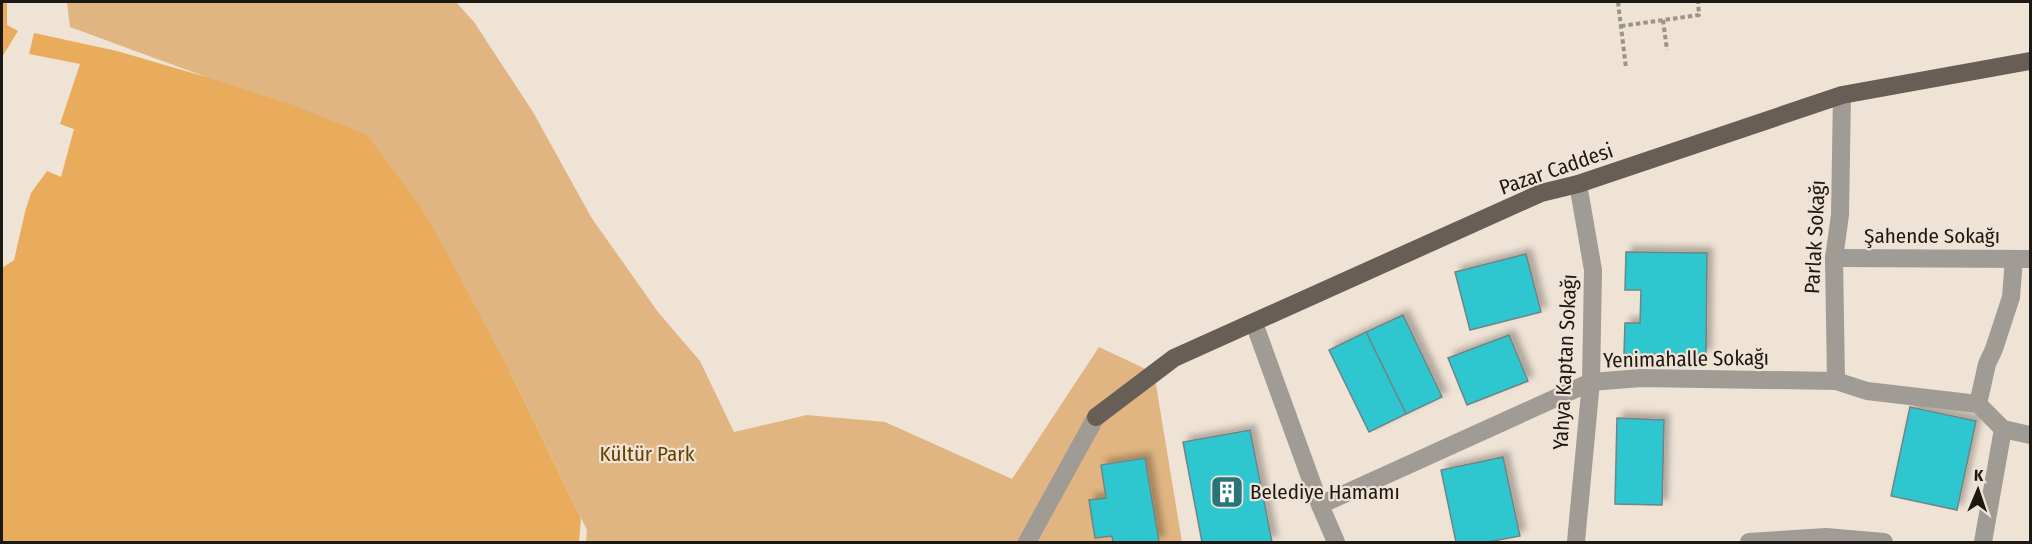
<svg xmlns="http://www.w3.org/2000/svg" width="2032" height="544" font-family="'Fira Sans Condensed',sans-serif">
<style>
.green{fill:#e1b581}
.water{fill:#e9ac5d}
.building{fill:#2fc6cf;stroke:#718485;stroke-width:1.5;filter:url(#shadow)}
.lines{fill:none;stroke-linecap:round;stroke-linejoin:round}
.path{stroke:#9c9389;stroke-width:4;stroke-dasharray:4.5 3;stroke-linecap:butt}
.minor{stroke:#a09b95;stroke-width:18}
.major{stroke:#675f55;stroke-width:18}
.labels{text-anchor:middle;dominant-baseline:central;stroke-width:4.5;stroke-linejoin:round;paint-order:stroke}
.street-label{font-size:21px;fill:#1c1813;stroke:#efe3d5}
.park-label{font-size:21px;fill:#684100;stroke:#efe3d5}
.poi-label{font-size:21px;fill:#1c1813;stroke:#efe3d5;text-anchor:start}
</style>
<defs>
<filter id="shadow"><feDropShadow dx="5.5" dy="-5.5" stdDeviation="3" flood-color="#0004"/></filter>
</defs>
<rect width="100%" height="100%" fill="#efe3d5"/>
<path class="green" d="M67 2H456L474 22 533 112 591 217 658 312 700 361 734 432 807 415 885 422 1012 479 1099 347 1154 373 1182 542H586L587 530 510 372 206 77 70 27Z"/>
<g class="water">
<path d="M2 2H7V25L18 31 2 57Z"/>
<path d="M34 33 117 51 206 77 293 105 367 135 422 209 448 255 510 372 581 518 579 542H2V268L14 260 25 212 31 193 47 171 61 177 74 129 60 124 80 64 29 54Z"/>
</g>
<g class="building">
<path d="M1626 252 1707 253 1706 355 1624 354 1625 323H1640L1641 290H1625Z"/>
<path d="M1526 254 1541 312 1470 330 1455 272Z"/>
<path d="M1403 315 1442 397 1406 414 1366 332Z"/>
<path d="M1366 332 1406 414 1369 432 1329 350Z"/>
<path d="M1509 335 1528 381 1467 405 1448 358Z"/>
<path d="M1910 407 1976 421 1957 510 1891 496Z"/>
<path d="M1617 418 1664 420 1662 505 1615 504Z"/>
<path d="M1250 430 1272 542H1202L1183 442Z"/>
<path d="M1503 457 1520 536 1488 542H1456L1441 470Z"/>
<path d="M1145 458 1159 542H1113L1112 536 1095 538 1089 500 1106 498 1101 465Z"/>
</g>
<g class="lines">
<g class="path">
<path d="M1618 2 1626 68"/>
<path d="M1663 20 1667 50"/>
<path d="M1621 26 1699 15 1698 2"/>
</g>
<g class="minor">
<path d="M1834 258 2030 259"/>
<path d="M1254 323 1320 505 1336 542"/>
<path d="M1836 381 1834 258 1840 215 1842 95"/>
<path d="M1978 404 1987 364 1994 349 2011 297 2014 259"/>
<path d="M1320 505 1591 382 1641 378 1836 381 1867 391 1978 404 2003 429 2030 435"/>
<path d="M1027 542 1096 417"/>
<path d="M1576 542 1591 382 1593 270 1578 184"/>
<path d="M1749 542 1826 537 1884 542"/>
<path d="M1983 542 2003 429"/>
</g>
<path class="major" d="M1096 417 1174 358 1541 193 1578 184 1842 95 2030 61"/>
</g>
<defs>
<g id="building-square" transform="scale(1.725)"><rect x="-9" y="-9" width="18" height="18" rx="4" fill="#2a7479" stroke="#efe3d5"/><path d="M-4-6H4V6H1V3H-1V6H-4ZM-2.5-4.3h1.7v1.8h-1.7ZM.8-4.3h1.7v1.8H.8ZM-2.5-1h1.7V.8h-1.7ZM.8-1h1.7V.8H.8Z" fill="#fff"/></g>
</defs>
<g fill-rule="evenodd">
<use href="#building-square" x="1227" y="492"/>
</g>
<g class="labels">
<g class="street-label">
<text transform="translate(1556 169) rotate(-19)">Pazar Caddesi</text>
<text x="1932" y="236">Şahende Sokağı</text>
<text transform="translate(1815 237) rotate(-87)">Parlak Sokağı</text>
<text transform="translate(1686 359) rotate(-1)">Yenimahalle Sokağı</text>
<text transform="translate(1565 362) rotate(-87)">Yahya Kaptan Sokağı</text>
</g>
<g class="park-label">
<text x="647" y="454">Kültür Park</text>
</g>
<g class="poi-label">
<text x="1250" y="492">Belediye Hamamı</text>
</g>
</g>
<rect width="2032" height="544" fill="none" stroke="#1c1813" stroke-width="6"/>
<g transform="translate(1978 490) rotate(2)" stroke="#efe3d5" stroke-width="4.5" paint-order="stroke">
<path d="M0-4.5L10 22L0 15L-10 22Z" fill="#1c1813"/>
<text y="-9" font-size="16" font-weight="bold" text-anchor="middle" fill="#1c1813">K</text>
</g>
</svg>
